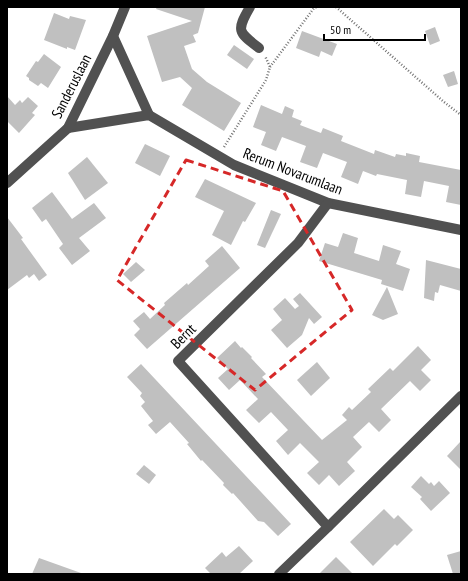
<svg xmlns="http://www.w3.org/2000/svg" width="468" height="581" font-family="'PT Sans Narrow',sans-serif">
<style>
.building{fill:#c0c0c0}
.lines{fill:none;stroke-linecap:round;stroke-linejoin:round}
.path{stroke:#737373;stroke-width:2.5;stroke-dasharray:1 2;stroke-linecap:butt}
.minor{stroke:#515151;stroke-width:10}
.marked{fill:none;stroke:#d62828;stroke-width:3;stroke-dasharray:8 5;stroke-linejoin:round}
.labels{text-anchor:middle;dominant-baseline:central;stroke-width:4;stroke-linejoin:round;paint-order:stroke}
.street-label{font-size:15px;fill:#000;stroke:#fff}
</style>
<rect width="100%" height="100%" fill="#fff"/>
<g class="building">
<path d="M157 7H205L198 33 193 35 196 42 184 46 192 69 207 82 241 103 224 131 182 105 192 88 180 77 162 82 147 36 192 21 156 9Z"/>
<path d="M54 13 69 19 70 16 86 20 75 50 67 47V49L44 40Z"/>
<path d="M435 27 440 41 430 45 425 31Z"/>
<path d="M302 31 337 44 332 56 321 51 319 57 296 48Z"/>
<path d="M234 45 254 59 247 69 227 55Z"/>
<path d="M44 54 61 67 48 88 41 83 38 86 29 80V78L26 76 36 61 38 62Z"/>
<path d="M454 71 458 84 448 87 443 75Z"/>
<path d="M7 96 15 105 20 100 22 103 28 97 38 106 32 113 35 115 19 133 7 121Z"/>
<path d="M261 105 282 114 285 106 294 110 292 117 302 121 300 125 321 133 323 128 343 136 341 141 374 154 375 150 395 157 396 154 406 156V153L420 156 419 162 461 170V205L446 202 449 186 424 181 421 197 405 194 407 180 377 174 376 176 363 171 358 184 341 177 347 162 323 153 317 168 300 162 306 146 282 137 276 151 261 145 266 132 253 127Z"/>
<path d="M145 144 170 156 160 176 135 163Z"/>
<path d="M87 157 108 183 85 200 68 173Z"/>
<path d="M205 179 256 203 245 222 243 221 231 245 212 235 224 211 195 197Z"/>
<path d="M52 192 72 219 94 203 106 218 79 238 90 251 72 265 59 248 63 244 46 219 42 222 32 208Z"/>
<path d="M271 210 281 214 265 248 257 245Z"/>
<path d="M7 217 23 238 21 239 47 275 39 281 34 274 29 278 27 275 7 290Z"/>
<path d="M343 233 358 238 354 253 379 261 383 245 401 251 396 264 410 269 403 291 381 284 382 280 319 261 325 243 338 247Z"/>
<path d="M222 246 240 268 147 349 134 335 140 329 133 321 144 312 150 319 165 305 164 303 187 283 188 285 209 266 205 261Z"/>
<path d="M426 260 461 269V291L440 285 438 293 435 292 434 301 424 298Z"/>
<path d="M136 262 145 270 131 282 123 274Z"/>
<path d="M387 287 398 314 383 320 372 315Z"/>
<path d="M300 293 322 317 314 324 309 318 302 335 287 348 271 330 282 320 273 309 285 298 295 309 299 306 293 299Z"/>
<path d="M235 341 241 348 242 347 252 357 251 358 266 374 262 377 322 440 347 420 342 415 349 407 352 410 371 392 368 389 390 368 393 371 418 346 431 360 421 370 431 380 420 391 410 381 381 409 391 420 379 432 369 422 353 437 362 447 347 462 355 471 339 486 329 475 319 485 307 473 319 462 300 443 288 455 276 441 288 430 271 412 259 423 246 410 258 399 240 380 229 390 218 378 228 369 217 358Z"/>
<path d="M317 362 330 378 311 396 297 380Z"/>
<path d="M141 364 291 524 278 536 264 522 258 521 233 493 232 494 223 485 224 483 202 460 201 461 187 444 189 443 170 422 156 434 148 425 153 421 141 406 145 402 140 396 142 393 127 377Z"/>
<path d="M461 441V470L447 456Z"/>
<path d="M144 465 156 475 149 484 136 474Z"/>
<path d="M421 476 429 484 431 482 434 486 439 481 450 493 431 511 420 499 422 497 411 487Z"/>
<path d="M384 509 394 519 398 515 413 530 397 546 395 544 373 566 350 542Z"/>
<path d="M239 546 253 561 239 574H211L205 568 222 552 226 557Z"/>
<path d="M461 551V574H453L447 555Z"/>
<path d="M336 557 353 574H319Z"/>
<path d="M39 558 81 573 80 574H32Z"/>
</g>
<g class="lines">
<g class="path">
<path d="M336 7 444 102 461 115"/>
<path d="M270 67 314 8 317 7"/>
<path d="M224 147 266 80 270 67 265 56"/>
</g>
<g class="minor">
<path d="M250 7C236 31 238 32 259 48"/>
<path d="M113 36 149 115"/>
<path d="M68 128 149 115 234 165 328 203 461 230"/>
<path d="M7 183 68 128 113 36 125 7"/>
<path d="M328 527 461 396"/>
<path d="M279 574 328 527 178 361 298 243 328 203"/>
</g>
</g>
<path class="marked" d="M186 160 283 191 352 310 255 390 117 280Z"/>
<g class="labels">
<g class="street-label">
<text transform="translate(71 86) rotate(-63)">Sanderuslaan</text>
<text transform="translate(293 171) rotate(21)">Rerum Novarumlaan</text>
<text transform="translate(183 336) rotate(-45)">Bernt</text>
</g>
</g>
<rect width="468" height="581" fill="none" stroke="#000000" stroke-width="16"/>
<path d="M324 34v6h101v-6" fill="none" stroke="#000000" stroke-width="2"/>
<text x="330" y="34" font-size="12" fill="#000000" stroke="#ffffff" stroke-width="3" paint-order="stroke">50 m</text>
</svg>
